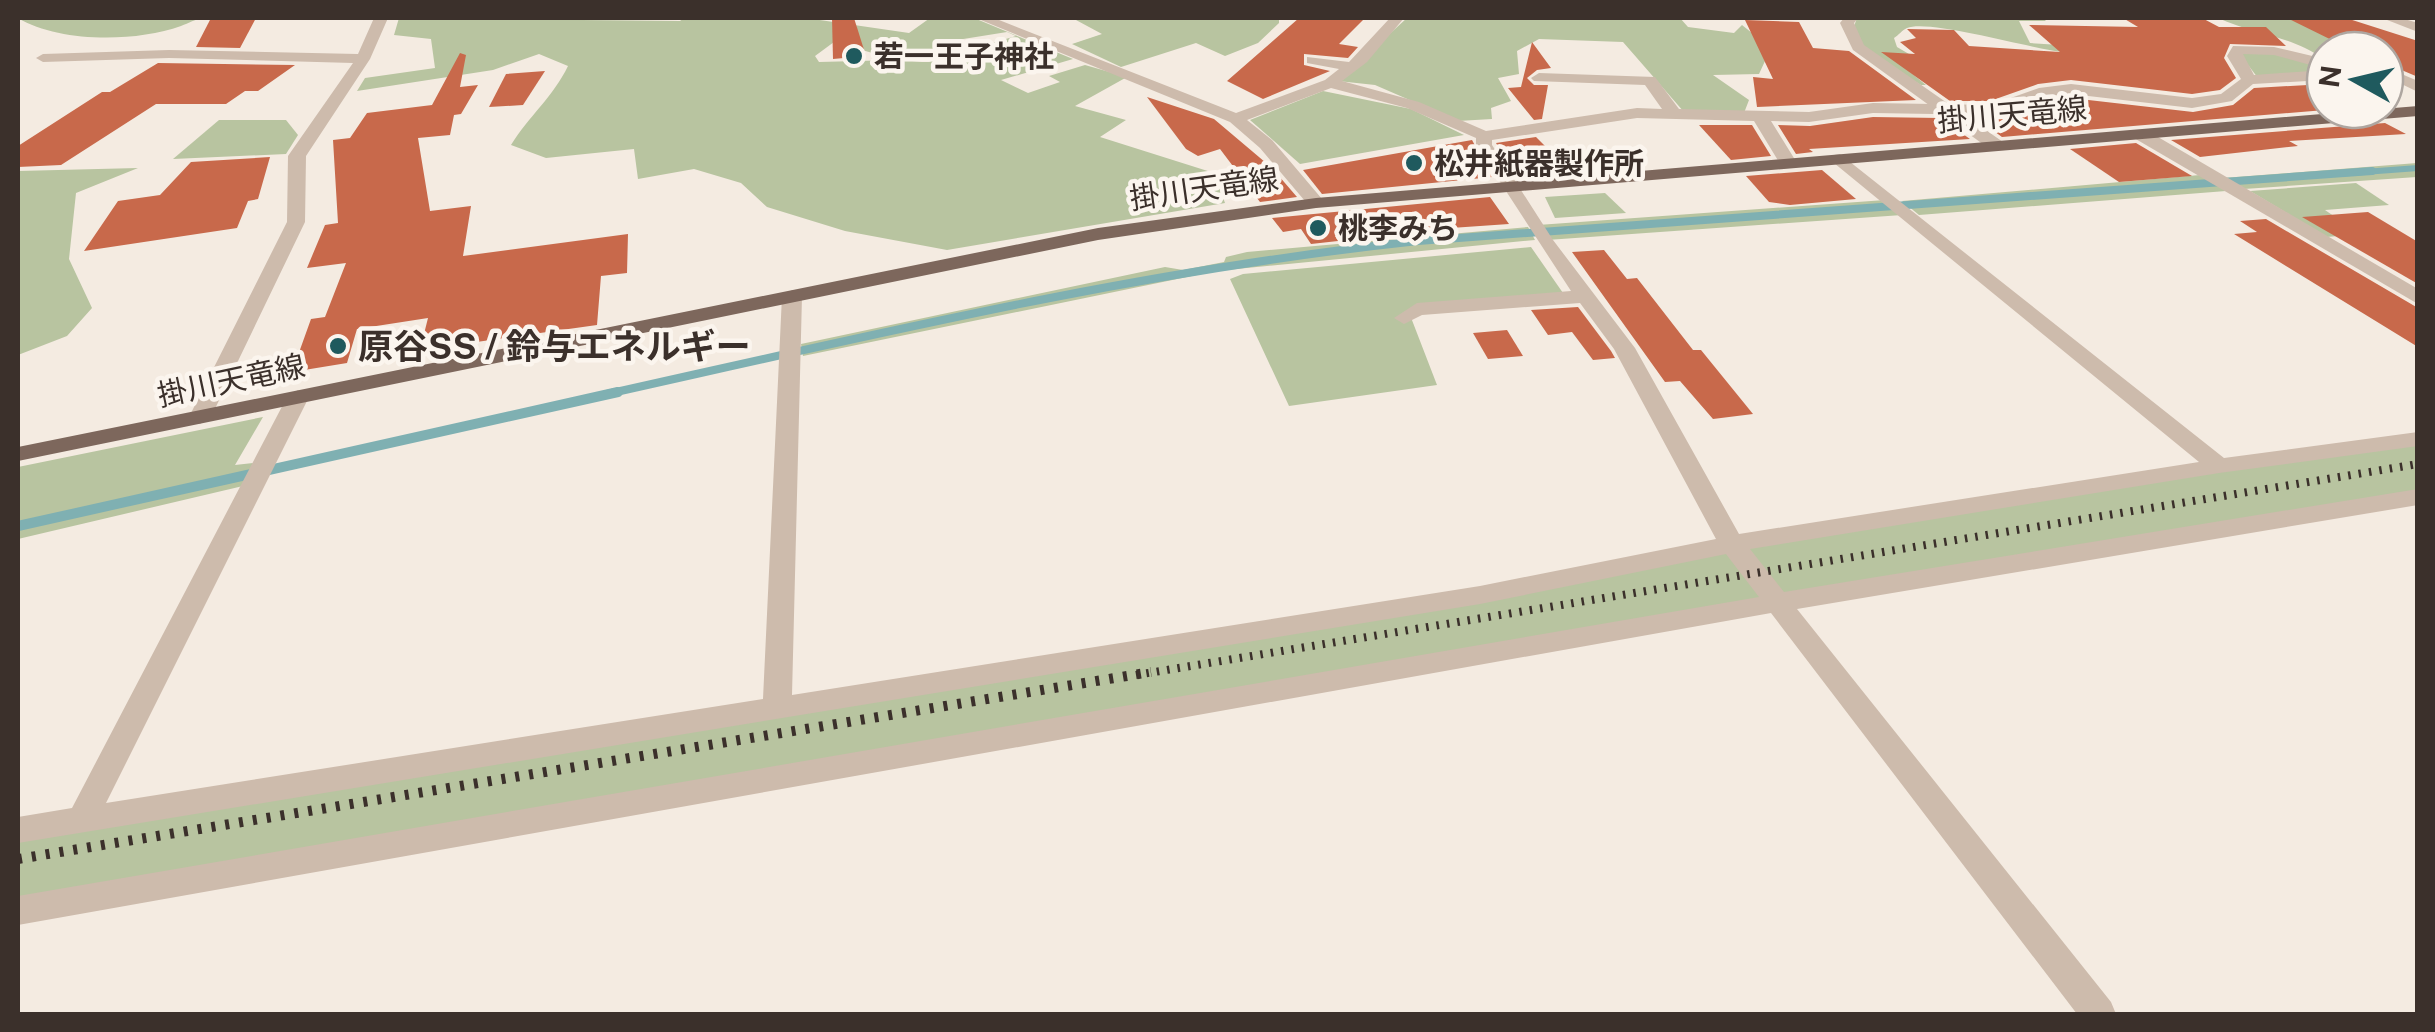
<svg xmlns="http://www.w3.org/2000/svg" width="2435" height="1032" font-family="'Public Sans','Noto Sans JP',sans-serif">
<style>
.green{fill:#b8c4a0;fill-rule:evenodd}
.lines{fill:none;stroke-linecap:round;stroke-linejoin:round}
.stream-far2{stroke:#7fb0b2;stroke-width:6}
.stream-far1{stroke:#7fb0b2;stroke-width:8}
.stream{stroke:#7fb0b2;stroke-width:10}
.building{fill:#c8694b}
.minor{fill:#cdbbac;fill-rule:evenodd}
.tertiary{fill:#cdbbac;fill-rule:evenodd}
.primary{fill:#7d675c;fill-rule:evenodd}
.rail-far1{stroke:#3b302b;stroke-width:8;stroke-dasharray:2.5 8;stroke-linecap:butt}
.rail{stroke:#3b302b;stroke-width:10;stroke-dasharray:4 10;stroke-linecap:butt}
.poi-dot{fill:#1f5a5e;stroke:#fbf5ee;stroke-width:4}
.labels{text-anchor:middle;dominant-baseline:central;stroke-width:9;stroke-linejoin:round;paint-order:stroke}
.far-poi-label{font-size:30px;font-weight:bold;fill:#3b302b;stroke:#fbf5ee;text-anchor:start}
.far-street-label{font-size:30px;fill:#3b302b;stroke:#fbf5ee}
.poi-label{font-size:35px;font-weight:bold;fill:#3b302b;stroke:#fbf5ee;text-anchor:start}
</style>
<rect width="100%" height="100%" fill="#f4ebe1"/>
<g class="green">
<path d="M18 18H204C195 19 189 23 181 26 133 43 58 42 18 18Z"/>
<path d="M399 18 680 21 684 18H806L909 33 930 18H974L1073 59 1001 80 1028 93 1060 82 1049 76 1085 65 1127 77 1075 106 1126 120 1100 137 1214 173 1225 203 947 250 845 231 767 207 741 183 694 169 638 179 634 149 546 158 511 145C529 116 553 97 568 66L539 54 493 70 357 91 365 78 435 68 431 39 394 35ZM1007 32 1016 36 972 49 961 59 949 55 929 62H912L932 60 957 40ZM834 42 897 60 819 62 815 56Z"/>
<path d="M1082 18H1279V23L1258 43 1225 56 1196 43 1121 67 1072 44 1102 34 1076 20Z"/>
<path d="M1407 18H1680L1688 27 1734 33 1742 25 1757 37 1765 61 1759 74 1713 75 1749 100 1744 113 1684 112 1623 42 1539 39 1517 51 1519 74 1498 78 1511 101 1491 108 1492 119 1458 121 1375 85 1338 81Z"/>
<path d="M1857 18H2043L2046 21H2019L2030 43 2060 45 2063 52C2031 49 1930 19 1907 28 1902 30 1899 35 1894 38L1897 47 1926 64 1910 72 1926 85H1921L1866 52 1853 29Z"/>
<path d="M2218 18H2287L2369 50H2325V60C2290 35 2255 35 2218 18Z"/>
<path d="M2253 50 2325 65V73L2258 78 2238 52Z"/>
<path d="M1323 91 1411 109 1464 135 1300 164 1250 120Z"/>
<path d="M219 120H286L298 135 286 154 173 159Z"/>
<path d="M2417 163V177L2244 189 2223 178Z"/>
<path d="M138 168 76 193 69 259 92 308 67 336 18 355V171Z"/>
<path d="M2200 175 2226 191 1919 215 1902 201Z"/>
<path d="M2356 183 2389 205 2325 210 2360 234 2327 237 2250 191Z"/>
<path d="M1605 193 1626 213 1555 218 1545 197Z"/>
<path d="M1885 200 1902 215 1547 240 1538 225Z"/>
<path d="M1528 227 1535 240 1216 271 803 356 801 344 1165 267 1183 270 1224 262 1226 257 1247 252Z"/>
<path d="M1531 247 1563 293 1410 315 1437 385 1289 406 1230 279 1243 274Z"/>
<path d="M263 417 235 465 253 463 243 486 18 539V467Z"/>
<path d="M2417 437V490L18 898V834Z"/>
</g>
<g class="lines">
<path class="stream-far2" d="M2337 174 2418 168"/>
<path class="stream-far1" d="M607 394C876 334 1143 270 1418 241L2372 171"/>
<path class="stream" d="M18 526 618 392"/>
</g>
<g class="building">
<path d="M211 18H256L240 48 196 47Z"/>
<path d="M832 18H854L866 56 833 59Z"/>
<path d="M1299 18H1365L1339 44 1358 47 1348 58 1304 54V65L1330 71 1263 99 1227 81Z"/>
<path d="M2123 18H2202L2219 27H2266L2286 46 2230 44 2224 58 2236 78 2220 90 2192 94 2071 80 2038 84 1990 101H1950L1881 52 1915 54 1900 42 1916 38 1907 29 1954 30 1969 46 2060 52 2029 25 2138 27Z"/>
<path d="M2287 18H2346L2418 41V77L2385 63V50H2352Z"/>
<path d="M1745 20 1799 22 1813 48 1849 51 1916 100 1757 107 1753 77 1773 79Z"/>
<path d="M1532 42 1551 68 1537 70 1527 78 1534 85H1548L1542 119 1534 120 1508 88 1521 87Z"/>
<path d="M460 53 466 55 460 87 478 85 461 114 454 115 450 135 418 138 430 211 471 206 463 256 628 234 627 273 601 276 597 325 420 350 428 318 357 329 347 363 292 372 311 319 325 317 346 263 307 268 325 225 338 223 333 140 350 138 367 113 432 105Z"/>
<path d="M158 63 295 65 258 91H245L226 104H156L61 165 18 167V146L102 92H110Z"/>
<path d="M545 71 523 105 489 107 506 74Z"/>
<path d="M2325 84V110L2002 137 1976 118 1994 119 2048 100 2071 98 2193 112 2233 105 2254 88Z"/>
<path d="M1147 97 1214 119 1272 168 1297 197 1260 202 1220 149 1198 156 1186 149Z"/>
<path d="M1873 117 1940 118 1970 139 1809 149 1813 152 1796 154 1778 125 1810 126Z"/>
<path d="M2385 123 2406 134 2289 141 2298 146 2200 157 2171 140Z"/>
<path d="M1699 125H1752L1771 156 1731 160Z"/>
<path d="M1536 137 1565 166 1514 173 1496 143Z"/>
<path d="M1472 140 1492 177 1322 194 1303 170Z"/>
<path d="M2136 143 2192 176 2119 182 2070 149Z"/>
<path d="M270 157 258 199 248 201 237 228 84 251 118 201 160 195 191 162Z"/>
<path d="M1822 170 1856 199 1790 205 1769 202 1746 176Z"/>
<path d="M1490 197 1509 224 1335 236 1338 241 1311 244 1301 229 1283 232 1272 218Z"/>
<path d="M2368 212 2418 242V284L2302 217Z"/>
<path d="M2266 219 2418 308V347L2234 234 2257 232 2240 221Z"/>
<path d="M1604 250 1627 279 1637 278 1693 350H1701L1753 414 1713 419 1680 381 1665 382 1572 252Z"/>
<path d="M1578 307 1611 351 1615 358 1593 360 1572 332 1548 335 1531 310Z"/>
<path d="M1507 330 1523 356 1488 359 1473 333Z"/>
</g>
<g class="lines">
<g class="minor">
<path d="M374 18H388L370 59 306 156 305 222 211 417 200 424 192 422 189 417 287 222 288 156 353 63 169 58 43 62 36 58 43 54 169 50 358 54Z"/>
<path d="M976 18H994L1236 113 1325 80 1339 69 1307 63V57L1349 62 1390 18H1404L1367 62 1342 81 1419 102 1486 131 1637 108 1662 109 1645 85 1534 81 1531 78 1539 73 1655 77 1679 109 1809 112 1873 103 1991 105 2039 88 2071 84 2192 98 2221 94 2241 79 2227 56 2233 46 2274 47 2325 59V69L2274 55 2243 54 2254 75 2325 70V80L2253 84 2232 101 2192 108 2071 94 2047 96 1993 115 1873 113 1809 122 1771 121 1797 163 1788 168 1782 167 1754 121 1637 118 1492 140V145L1553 240 1635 348 1739 534 2199 462 1834 163V155L1840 154 2224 458 2418 432V446L2219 473 1750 549 1784 592 2418 489V505L1797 609 2111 1002 2116 1014H2077L1771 613 18 925V896L1759 597 1726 554 1480 604 18 843V817L72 808 287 397 298 390 309 397 106 803 763 699 782 296 792 290 802 296 792 695 1480 586 1716 539 1614 349 1580 303 1422 315 1404 324 1394 318 1417 303 1571 291 1476 145V138L1407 108 1331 88 1247 120 1272 140 1322 199 1325 203 1316 208 1310 207 1260 148 1230 122Z"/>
<path d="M2382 18H2401L2418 23V32Z"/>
<path d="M2385 67 2418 81V92L2385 76Z"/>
<path d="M2134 130H2146L2418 289V304L2134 138Z"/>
</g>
<path class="tertiary" d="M1844 18H1858L1854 23 1864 45 2003 142V150H1991L1853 50 1840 23Z"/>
<path class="primary" d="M2418 106V116L1316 208 1098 240 18 461V447L1098 228 1316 198Z"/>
<path class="rail-far1" d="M1136 675 2418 464"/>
<path class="rail" d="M18 859 1151 672"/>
</g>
<g class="poi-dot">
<circle cx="854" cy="56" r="10"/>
<circle cx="1414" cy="163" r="10"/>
<circle cx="1318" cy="228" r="10"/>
<circle cx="338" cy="346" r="10"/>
</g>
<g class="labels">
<g class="far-poi-label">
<text x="874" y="56">若一王子神社</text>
<text x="1434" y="163">松井紙器製作所</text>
<text x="1338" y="228">桃李みち</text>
</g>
<g class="far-street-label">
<text transform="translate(2012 114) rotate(-5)">掛川天竜線</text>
<text transform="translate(1204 188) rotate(-8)">掛川天竜線</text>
<text transform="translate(231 380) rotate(-12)">掛川天竜線</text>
</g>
<g class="poi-label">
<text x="358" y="346">原谷SS / 鈴与エネルギー</text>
</g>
</g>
<rect width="2435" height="1032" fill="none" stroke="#3b302b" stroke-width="40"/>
<g transform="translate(2355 80) rotate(278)"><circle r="48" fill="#fbf5ee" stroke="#aea6a0" stroke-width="2.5"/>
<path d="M0-8L18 38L0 25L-18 38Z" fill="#1f5a5e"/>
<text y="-15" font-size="28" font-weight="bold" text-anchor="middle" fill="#3b302b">N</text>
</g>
</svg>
